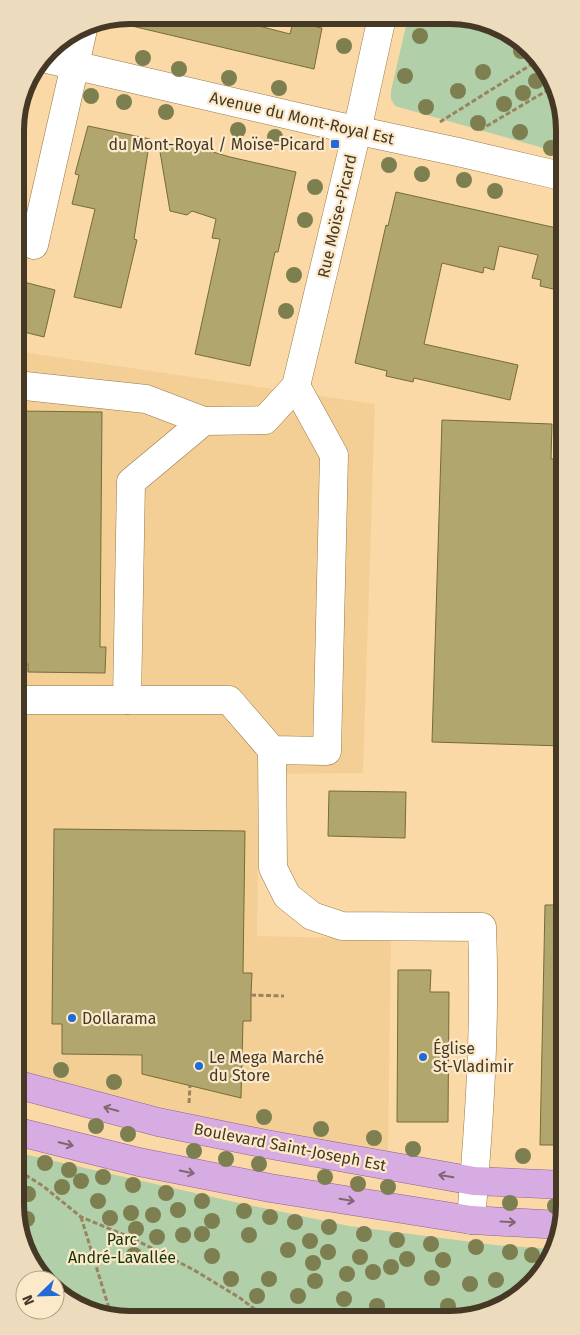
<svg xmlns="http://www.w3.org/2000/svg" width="580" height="1335" font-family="'Fira Sans',sans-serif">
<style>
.built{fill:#f4cf95}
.green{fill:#b1cfa8}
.building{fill:#b0a66e;stroke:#766c36}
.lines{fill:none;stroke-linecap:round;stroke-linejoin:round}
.minor-casing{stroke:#977949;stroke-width:29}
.major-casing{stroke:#926093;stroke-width:29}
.path{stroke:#998360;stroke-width:3;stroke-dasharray:5 2.5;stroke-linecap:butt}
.minor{stroke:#fff;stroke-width:28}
.major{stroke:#d6ace2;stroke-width:28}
.tree{fill:#7d7f50}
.oneway{stroke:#7f6670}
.poi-dot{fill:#216bd7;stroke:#fce9ca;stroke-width:2}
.labels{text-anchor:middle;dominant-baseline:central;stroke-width:4.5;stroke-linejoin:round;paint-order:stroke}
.street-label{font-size:16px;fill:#453824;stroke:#fce9ca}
.poi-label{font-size:16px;fill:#453824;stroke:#fce9ca;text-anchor:start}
.park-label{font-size:16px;fill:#16360a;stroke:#fce9ca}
.rim{fill:none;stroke:#453824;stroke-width:6}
</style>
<rect width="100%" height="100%" fill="#fad9a6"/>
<path class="built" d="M16 351 375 404 363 773 259 774 257 936 391 939 388 1152 271 1132 164 1108 18 1072Z"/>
<g class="green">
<path d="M408 17H472L526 44 561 100V153L395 106 391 99V91Z"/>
<path d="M19 1153 230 1201 349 1226 495 1245 550 1249 537 1281 480 1316 108 1318 55 1292V1280H47L19 1235Z"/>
</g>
<g class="building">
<path d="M130 15 258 16 255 25 290 34 293 22 322 28 314 69 119 23 120 17Z"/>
<path d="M88 126 150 139 134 239 137 240 121 308 74 297 95 209 72 204 79 175 75 174Z"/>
<path d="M176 139 213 147V152L230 157 296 172 278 252H275L250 366 195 354 220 239 212 238 216 219 192 211 187 215 170 211 158 140 174 145Z"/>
<path d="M396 192 561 229 562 291 540 286 541 280 532 278 538 255 499 246 494 270 484 267 483 273 442 263 424 344 518 365 510 400 414 378 413 382 386 376 387 371 355 363 386 225 388 226Z"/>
<path d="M16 280 55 290 44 337 16 330Z"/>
<path d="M16 411 102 412 100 647H106L105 673 28 672V664H17Z"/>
<path d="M442 420 552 424 551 459H562L563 746 432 742Z"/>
<path d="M329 791 406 792 405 838 328 836Z"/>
<path d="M54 829 245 831 243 973H252L251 995V1021H243L241 1098 142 1074V1055L62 1054V1024H52Z"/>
<path d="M545 905H564V1145H540Z"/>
<path d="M398 970H431L430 992H449L448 1122H397Z"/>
</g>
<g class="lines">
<g class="minor-casing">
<g id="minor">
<path d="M43 58 332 125 458 152 561 176"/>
<path d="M34 245 84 25"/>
<path d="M16 385 146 399 204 421"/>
<path d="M17 700H229L272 750 327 751 334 455 296 386"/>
<path d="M127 700 131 482 204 421 265 420 296 386 357 131 382 17"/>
<path d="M272 750 273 868 287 896 312 916 342 926 482 927C486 1024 479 1123 471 1220"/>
</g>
</g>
<g class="major-casing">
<g id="major">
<path d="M19 1085 158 1122 266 1144 474 1181 565 1185"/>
<path d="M19 1132 139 1162 270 1188 471 1220 560 1225"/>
</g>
</g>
<g class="path">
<path d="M440 122 537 61"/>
<path d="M480 130 553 87"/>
<path d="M251 995 284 996"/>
<path d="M189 1103 190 1086"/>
<path d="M19 1171 43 1186 81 1217 132 1238 194 1270 240 1298 265 1317"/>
<path d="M81 1217 112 1318"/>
</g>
<use href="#minor" class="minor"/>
<use href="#major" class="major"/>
</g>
<g class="tree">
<circle cx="420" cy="36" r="8"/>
<circle cx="344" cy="46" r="8"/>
<circle cx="521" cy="51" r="8"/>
<circle cx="143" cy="58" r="8"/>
<circle cx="179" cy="69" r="8"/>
<circle cx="483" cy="72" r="8"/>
<circle cx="405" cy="76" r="8"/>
<circle cx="229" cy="78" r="8"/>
<circle cx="536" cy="81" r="8"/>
<circle cx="279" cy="88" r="8"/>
<circle cx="458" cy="91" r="8"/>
<circle cx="523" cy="93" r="8"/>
<circle cx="91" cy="96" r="8"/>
<circle cx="124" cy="102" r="8"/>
<circle cx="504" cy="104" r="8"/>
<circle cx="426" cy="107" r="8"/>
<circle cx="166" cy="112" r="8"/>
<circle cx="478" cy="123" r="8"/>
<circle cx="238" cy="130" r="8"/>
<circle cx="520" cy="132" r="8"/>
<circle cx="275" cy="137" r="8"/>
<circle cx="551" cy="148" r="8"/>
<circle cx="389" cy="165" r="8"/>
<circle cx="422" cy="174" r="8"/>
<circle cx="464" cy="180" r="8"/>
<circle cx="315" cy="187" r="8"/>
<circle cx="495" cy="191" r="8"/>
<circle cx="305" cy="220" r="8"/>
<circle cx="294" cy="275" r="8"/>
<circle cx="286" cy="311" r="8"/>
<circle cx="61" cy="1070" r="8"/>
<circle cx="114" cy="1082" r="8"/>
<circle cx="264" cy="1117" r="8"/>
<circle cx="96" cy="1126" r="8"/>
<circle cx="321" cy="1129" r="8"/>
<circle cx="128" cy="1134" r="8"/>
<circle cx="374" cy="1138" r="8"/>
<circle cx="413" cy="1149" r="8"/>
<circle cx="194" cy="1151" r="8"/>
<circle cx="523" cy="1156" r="8"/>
<circle cx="226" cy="1159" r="8"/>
<circle cx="45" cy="1163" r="8"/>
<circle cx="259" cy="1164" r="8"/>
<circle cx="69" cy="1170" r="8"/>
<circle cx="103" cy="1177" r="8"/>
<circle cx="325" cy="1177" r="8"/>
<circle cx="81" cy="1181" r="8"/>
<circle cx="358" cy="1184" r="8"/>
<circle cx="133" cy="1185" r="8"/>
<circle cx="62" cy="1187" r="8"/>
<circle cx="388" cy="1187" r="8"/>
<circle cx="166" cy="1193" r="8"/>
<circle cx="28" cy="1194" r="8"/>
<circle cx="98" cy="1201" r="8"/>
<circle cx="202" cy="1201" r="8"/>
<circle cx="510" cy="1203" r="8"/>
<circle cx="555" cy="1206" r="8"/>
<circle cx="178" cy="1210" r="8"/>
<circle cx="244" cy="1211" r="8"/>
<circle cx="131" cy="1213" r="8"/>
<circle cx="153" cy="1215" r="8"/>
<circle cx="270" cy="1217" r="8"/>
<circle cx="110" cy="1218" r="8"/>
<circle cx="27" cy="1219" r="8"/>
<circle cx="212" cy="1221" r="8"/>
<circle cx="295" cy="1222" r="8"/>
<circle cx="329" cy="1227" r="8"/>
<circle cx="136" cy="1229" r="8"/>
<circle cx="202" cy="1234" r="8"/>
<circle cx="364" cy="1234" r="8"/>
<circle cx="183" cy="1235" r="8"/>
<circle cx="249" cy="1235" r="8"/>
<circle cx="157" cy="1237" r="8"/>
<circle cx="397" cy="1240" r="8"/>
<circle cx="310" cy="1241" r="8"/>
<circle cx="431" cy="1244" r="8"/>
<circle cx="476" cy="1247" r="8"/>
<circle cx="288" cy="1250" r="8"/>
<circle cx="328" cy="1252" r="8"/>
<circle cx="510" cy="1252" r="8"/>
<circle cx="134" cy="1255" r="8"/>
<circle cx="532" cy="1255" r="8"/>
<circle cx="212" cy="1256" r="8"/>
<circle cx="360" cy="1257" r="8"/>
<circle cx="407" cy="1259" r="8"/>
<circle cx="443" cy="1260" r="8"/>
<circle cx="313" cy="1263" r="8"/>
<circle cx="391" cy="1267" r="8"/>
<circle cx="373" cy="1272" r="8"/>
<circle cx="347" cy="1274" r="8"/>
<circle cx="432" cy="1278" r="8"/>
<circle cx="231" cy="1279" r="8"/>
<circle cx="269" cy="1279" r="8"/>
<circle cx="496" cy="1280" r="8"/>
<circle cx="315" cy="1281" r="8"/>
<circle cx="470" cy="1284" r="8"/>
<circle cx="257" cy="1296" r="8"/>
<circle cx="298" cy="1296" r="8"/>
<circle cx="344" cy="1299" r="8"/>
<circle cx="377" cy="1306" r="8"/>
<circle cx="448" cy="1306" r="8"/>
</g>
<defs><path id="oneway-shaft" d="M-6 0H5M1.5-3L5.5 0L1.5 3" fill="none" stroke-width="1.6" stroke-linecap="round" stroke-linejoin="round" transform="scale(1.25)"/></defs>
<g class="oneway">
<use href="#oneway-shaft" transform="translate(111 1109) rotate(-165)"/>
<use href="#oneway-shaft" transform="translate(66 1144) rotate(14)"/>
<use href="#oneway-shaft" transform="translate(187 1172) rotate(11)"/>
<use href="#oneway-shaft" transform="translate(446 1176) rotate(-170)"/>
<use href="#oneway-shaft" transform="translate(347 1200) rotate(9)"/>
<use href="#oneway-shaft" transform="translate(508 1222) rotate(3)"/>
</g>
<g class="poi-dot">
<rect x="330" y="139" width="10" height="10" rx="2.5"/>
<circle cx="72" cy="1018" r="5"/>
<circle cx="423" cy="1057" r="5"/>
<circle cx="199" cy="1066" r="5"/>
</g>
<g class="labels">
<g class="street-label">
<text transform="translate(302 118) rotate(13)">Avenue du Mont-Royal Est</text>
<text transform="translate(337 216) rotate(-77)">Rue Moïse-Picard</text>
<text transform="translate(290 1147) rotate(11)">Boulevard Saint-Joseph Est</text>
</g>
<g class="poi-label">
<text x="325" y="144" text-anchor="end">du Mont-Royal / Moïse-Picard</text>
<text x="82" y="1018">Dollarama</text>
<text x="433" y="1048">Église<tspan x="433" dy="18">St-Vladimir</tspan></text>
<text x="209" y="1057">Le Mega Marché<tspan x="209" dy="18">du Store</tspan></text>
</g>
<g class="park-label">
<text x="122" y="1239">Parc<tspan x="122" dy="18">André-Lavallée</tspan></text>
</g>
</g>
<path d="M0 0H580V1335H0ZM130 24H450A106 106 0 0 1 556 130V1205A106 106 0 0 1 450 1311H130A106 106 0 0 1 24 1205V130A106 106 0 0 1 130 24Z" fill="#eddbbd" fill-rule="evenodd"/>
<path class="rim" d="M130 24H450A106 106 0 0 1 556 130V1205A106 106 0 0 1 450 1311H130A106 106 0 0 1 24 1205V130A106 106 0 0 1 130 24Z"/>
<g transform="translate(40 1295) rotate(247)"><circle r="24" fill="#fce9ca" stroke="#b3a288"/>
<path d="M0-4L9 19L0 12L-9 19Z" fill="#216bd7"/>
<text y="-8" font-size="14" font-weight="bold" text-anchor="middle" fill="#453824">N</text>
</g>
</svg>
